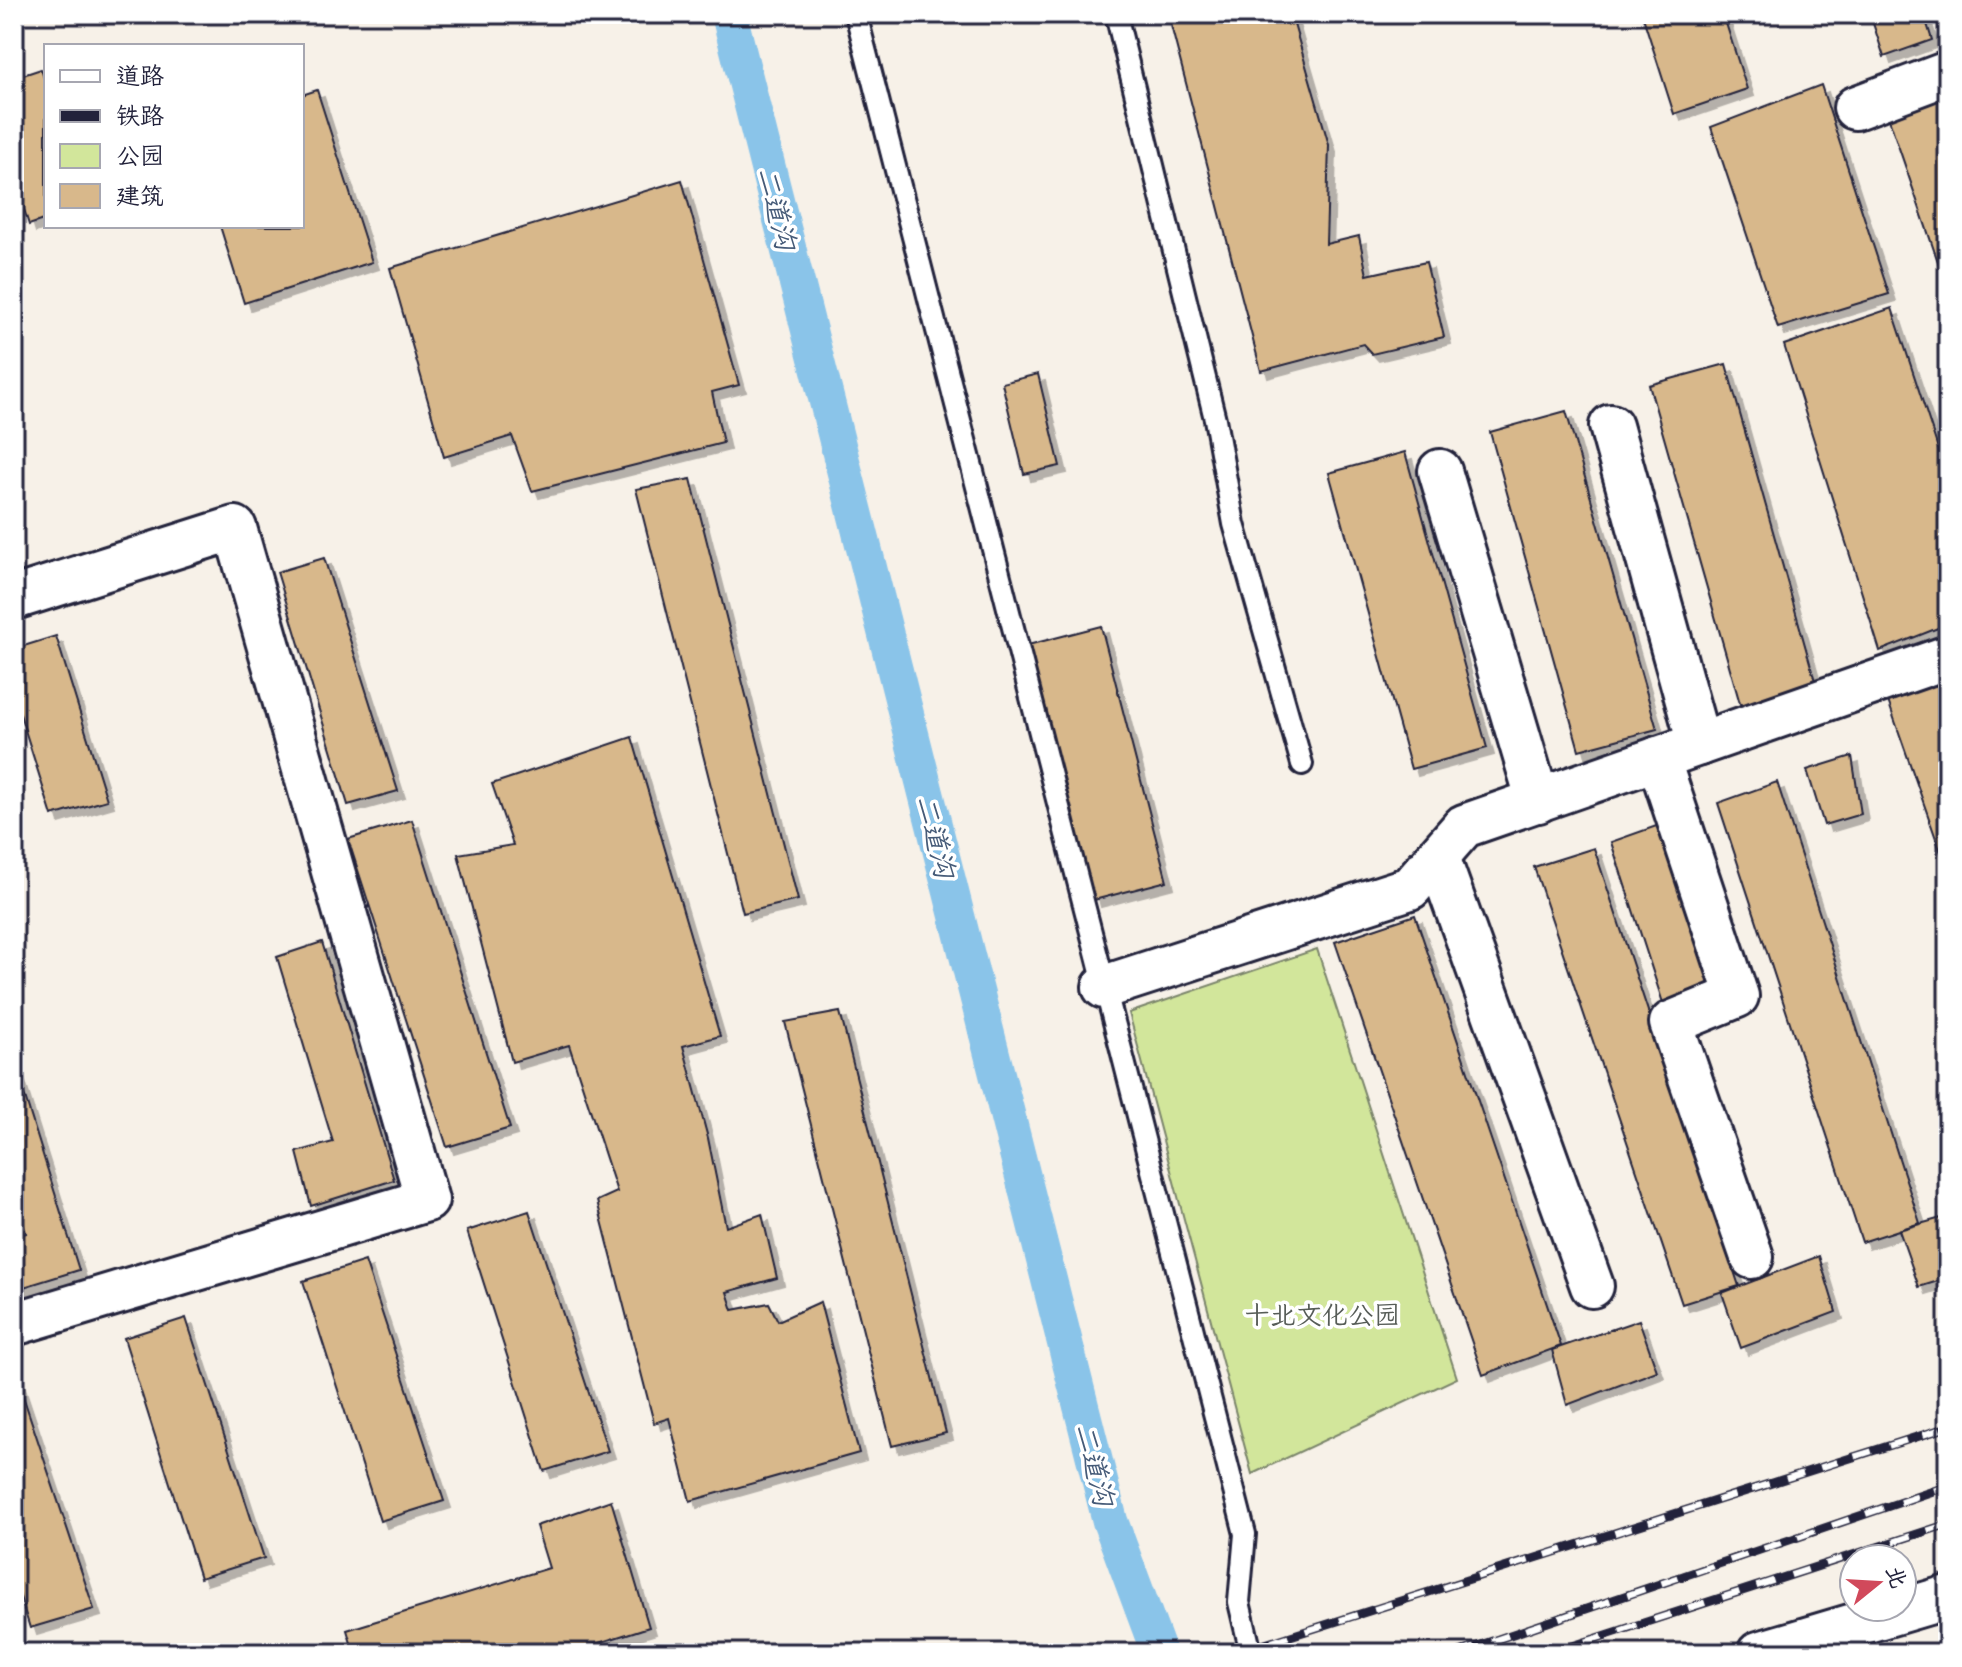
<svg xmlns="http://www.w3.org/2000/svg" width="1962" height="1667" font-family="Mali,'LXGW WenKai TC',sans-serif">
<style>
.green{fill:#d2e69b;stroke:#7a846b;stroke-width:2}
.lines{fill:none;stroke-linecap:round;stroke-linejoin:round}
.canal{stroke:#8ac4e9;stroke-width:36}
.building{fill:#d8b88b;stroke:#22223b;stroke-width:2;filter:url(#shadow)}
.service-casing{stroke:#22223b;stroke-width:26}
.minor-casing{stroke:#22223b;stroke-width:48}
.service{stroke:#fff;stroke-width:20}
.minor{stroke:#fff;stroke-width:42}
.rail-casing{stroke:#22223b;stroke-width:9}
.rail{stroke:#fff;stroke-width:6;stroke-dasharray:18;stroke-linecap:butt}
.labels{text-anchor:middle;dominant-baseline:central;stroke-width:7;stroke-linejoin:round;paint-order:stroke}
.park-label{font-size:26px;fill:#575d58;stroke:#fff}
.water-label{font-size:28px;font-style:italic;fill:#465b78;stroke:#fff}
</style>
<defs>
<filter id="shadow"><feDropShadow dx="7" dy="7" stdDeviation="0" flood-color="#0004"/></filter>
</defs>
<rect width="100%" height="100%" fill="#f7f1e8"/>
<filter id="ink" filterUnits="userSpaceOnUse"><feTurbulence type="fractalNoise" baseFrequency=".0125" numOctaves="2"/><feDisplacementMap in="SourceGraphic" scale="16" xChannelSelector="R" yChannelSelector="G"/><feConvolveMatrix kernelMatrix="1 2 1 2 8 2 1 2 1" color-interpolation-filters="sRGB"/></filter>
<g filter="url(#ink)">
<path class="green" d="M1317 949 1457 1378 1252 1474 1129 1013Z"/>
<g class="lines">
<path class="canal" d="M729 14 1110 1521 1159 1653"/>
</g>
<g class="building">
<path d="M1168 14H1291L1329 145 1326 244 1359 236 1367 275 1426 262 1444 337 1372 354 1363 344 1261 371Z"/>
<path d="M1642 14H1723L1747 89 1674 114Z"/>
<path d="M1870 14H1924L1932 40 1884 57Z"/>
<path d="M41 69 46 84V219L29 225 14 178V78Z"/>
<path d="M1821 85 1889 294 1778 328 1711 127Z"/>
<path d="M317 90 372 262 244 303 220 226H302V95Z"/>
<path d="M1944 93 1948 105V291L1887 113Z"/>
<path d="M682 180 739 385 712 392 723 443 532 491 512 436 444 457 390 268Z"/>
<path d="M1892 308 1948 479V624L1880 651 1784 345Z"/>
<path d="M1726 364 1817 688 1741 707 1649 385Z"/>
<path d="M1038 374 1060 466 1024 474 1002 383Z"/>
<path d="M1566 411 1657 729 1579 750 1490 432Z"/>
<path d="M1405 452 1487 748 1411 769 1329 473Z"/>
<path d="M691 479 798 900 743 913 636 489Z"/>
<path d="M324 558 398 791 348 805 277 572Z"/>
<path d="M1101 626 1167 881 1094 900 1028 645Z"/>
<path d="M56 636 107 800 52 816 14 695V649Z"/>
<path d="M1948 681V873L1888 701Z"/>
<path d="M632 737 720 1036 683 1046 708 1138 726 1227 762 1214 777 1278 727 1292 733 1310 769 1303 778 1321 820 1302 859 1453 690 1501 669 1418 654 1423 597 1201 617 1192 569 1045 512 1062 458 854 513 845 492 784Z"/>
<path d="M1852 756 1861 814 1824 825 1807 770Z"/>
<path d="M1777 782 1920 1223 1862 1242 1718 803Z"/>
<path d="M412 820 510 1128 447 1147 348 839Z"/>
<path d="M1662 824 1715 983 1663 1003 1611 842Z"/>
<path d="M1594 848 1739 1286 1682 1304 1534 867Z"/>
<path d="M1415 915 1561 1346 1483 1375 1335 942Z"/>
<path d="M322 942 394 1180 311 1206 297 1152 333 1142 277 957Z"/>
<path d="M840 1012 946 1433 892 1446 785 1022Z"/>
<path d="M14 1062 79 1270 14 1290V1237L26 1233 14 1194Z"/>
<path d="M529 1211 608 1451 544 1471 467 1231Z"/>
<path d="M1948 1216V1278L1919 1287 1899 1230Z"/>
<path d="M1819 1256 1836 1312 1741 1348 1722 1293Z"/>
<path d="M365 1261 444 1501 380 1521 303 1281Z"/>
<path d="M186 1318 264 1558 200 1578 124 1338Z"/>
<path d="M1639 1320 1657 1371 1567 1405 1552 1350Z"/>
<path d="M14 1369 94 1609 30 1628 14 1578Z"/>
<path d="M611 1500 649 1627 567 1653H354L347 1630 549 1568 536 1526Z"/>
</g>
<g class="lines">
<g class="service-casing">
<g id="service">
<path d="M856 14 1245 1534 1239 1602 1251 1653"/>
<path d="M1116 14 1215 419 1234 524 1302 764"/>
</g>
</g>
<g class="minor-casing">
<g id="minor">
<path d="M1855 108 1948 73"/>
<path d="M1611 426 1699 744"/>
<path d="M1440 471 1538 801"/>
<path d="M14 598 235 528 427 1200 14 1324"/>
<path d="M1658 758 1737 996 1671 1023 1752 1257"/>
<path d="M1438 857 1592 1286"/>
<path d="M1104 987 1410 888 1464 826 1948 657"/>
<path d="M1759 1653 1948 1597"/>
</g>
</g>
<use href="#service" class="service"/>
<use href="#minor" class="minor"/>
<g class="rail-casing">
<g id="rail">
<path d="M1237 1653 1948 1427"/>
<path d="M1457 1653 1948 1486"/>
<path d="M1551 1653 1948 1524"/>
</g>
</g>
<use href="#rail" class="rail"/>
</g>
</g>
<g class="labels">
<g class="park-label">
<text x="1322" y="1314">十北文化公园</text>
</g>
<g class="water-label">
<text transform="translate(778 208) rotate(76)">二道沟</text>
<text transform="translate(937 836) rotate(76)">二道沟</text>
<text transform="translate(1096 1464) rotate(76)">二道沟</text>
</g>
</g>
<rect width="1962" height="1667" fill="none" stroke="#fff" stroke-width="48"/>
<rect x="24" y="24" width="1914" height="1619" fill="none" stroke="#22223b" stroke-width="3" filter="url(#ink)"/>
<rect x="44" y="44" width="260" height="184" fill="#ffffff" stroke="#a7a7b1" stroke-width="2"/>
<rect x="60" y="70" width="40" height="12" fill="#ffffff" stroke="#a7a7b1" stroke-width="2"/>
<text x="116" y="84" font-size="24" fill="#22223b">道路</text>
<rect x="60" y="110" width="40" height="12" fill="#22223b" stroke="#a7a7b1" stroke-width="2"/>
<text x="116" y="124" font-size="24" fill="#22223b">铁路</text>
<rect x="60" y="144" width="40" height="24" fill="#d2e69b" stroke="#a7a7b1" stroke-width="2"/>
<text x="116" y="164" font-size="24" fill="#22223b">公园</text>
<rect x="60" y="184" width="40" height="24" fill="#d8b88b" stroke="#a7a7b1" stroke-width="2"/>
<text x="116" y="204" font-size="24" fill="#22223b">建筑</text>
<g transform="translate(1878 1583) rotate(72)"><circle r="38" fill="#ffffff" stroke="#a7a7b1" stroke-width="2"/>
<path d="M0-6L14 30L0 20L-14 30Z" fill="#d1495b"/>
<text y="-12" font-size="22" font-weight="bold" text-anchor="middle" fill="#22223b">北</text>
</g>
</svg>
